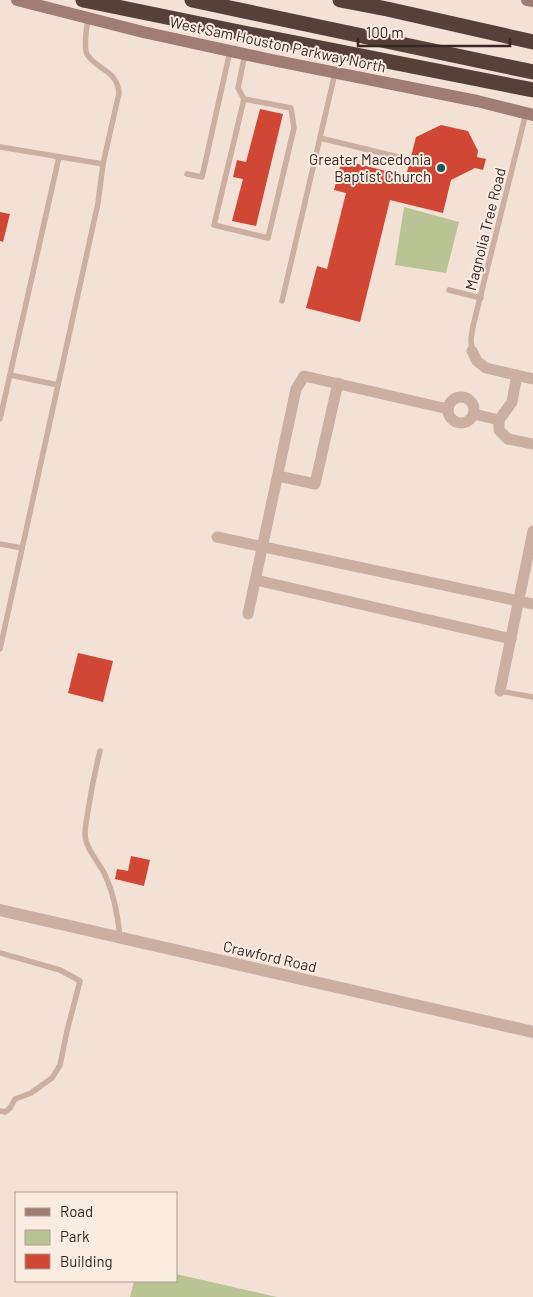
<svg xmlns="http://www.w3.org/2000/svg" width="533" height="1297" font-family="Barlow,sans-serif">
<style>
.green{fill:#b9c394}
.building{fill:#d14735}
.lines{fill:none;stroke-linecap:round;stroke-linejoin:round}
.service{stroke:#cbafa0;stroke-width:5.5}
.minor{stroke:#cbafa0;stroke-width:11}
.tertiary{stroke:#cbafa0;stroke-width:12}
.secondary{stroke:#9f7d72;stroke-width:12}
.motorway{stroke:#57403a;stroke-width:15}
.poi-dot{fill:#175955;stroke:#faece1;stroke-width:2}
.labels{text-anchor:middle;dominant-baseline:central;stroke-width:4;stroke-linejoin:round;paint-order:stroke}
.street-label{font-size:15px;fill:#352724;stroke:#faece1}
.poi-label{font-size:15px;fill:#352724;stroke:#faece1;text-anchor:end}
</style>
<rect width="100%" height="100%" fill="#f3e1d5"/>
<g class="green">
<path d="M404 207 459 222 446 273 395 265Z"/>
<path d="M176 1274 277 1297H130L134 1281H176Z"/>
</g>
<g class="building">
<path d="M260 109 283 114 256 226 232 221 243 179 233 177 237 160 246 162Z"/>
<path d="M441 125 468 131 478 151 477 157 486 159 483 170 475 168 451 180 443 213 390 200 360 322 306 308 317 266 327 269 346 193 334 190 342 160 406 176 416 137Z"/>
<path d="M0 212 10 214 3 242 0 241Z"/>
<path d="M78 653 113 661 103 702 68 693Z"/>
<path d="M131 856 150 860 144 886 115 879 117 869 128 871Z"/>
</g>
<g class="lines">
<g class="service">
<path d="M244 99 291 108 294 128 268 238 214 225 244 99 238 88 245 54"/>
<path d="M320 138 398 157"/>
<path d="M0 147 103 164 119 93C117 69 96 70 87 54 83 46 87 27 88 18"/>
<path d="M187 174 202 177 230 51"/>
<path d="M449 290 481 298"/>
<path d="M282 301 335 73"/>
<path d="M472 351 471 339 473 326 526 113"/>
<path d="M10 375 58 385"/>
<path d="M0 419 59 157"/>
<path d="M0 544 22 548"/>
<path d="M0 649 98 203 103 164"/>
<path d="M500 691 533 697"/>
<path d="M100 751C95 771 91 791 88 811 87 820 83 832 86 841 90 854 100 864 105 875 114 894 118 917 120 938"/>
<path d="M0 953 60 970 80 981 67 1031 60 1065 52 1078 31 1093 15 1099 10 1108 5 1112 0 1111"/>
</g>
<g class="minor">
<path d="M472 351 477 361 486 368 533 379"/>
<circle cx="461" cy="410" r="13"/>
<path d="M474 414 499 420 512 402 517 375"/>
<path d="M499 420V430L508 439 533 444"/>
<path d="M278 476 315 484 338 383"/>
<path d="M217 537 533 604"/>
<path d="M256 580 511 639"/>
<path d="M248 614 296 389 304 376 448 409"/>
<path d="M500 691 533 531"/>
</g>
<path class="tertiary" d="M0 910 533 1032"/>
<g class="secondary">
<path d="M17 0 143 32 272 60 477 101 533 115"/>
<path d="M527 0 533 1"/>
</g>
<g class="motorway">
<path d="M83 0 244 33 533 90"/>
<path d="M192 0 533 72"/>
<path d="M340 0 387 9 533 42"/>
</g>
</g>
<circle class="poi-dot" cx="441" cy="168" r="5"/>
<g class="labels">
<g class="street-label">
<text transform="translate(278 44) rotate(12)">West Sam Houston Parkway North</text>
<text transform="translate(485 229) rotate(-76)">Magnolia Tree Road</text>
<text transform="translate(270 956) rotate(13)">Crawford Road</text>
</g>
<g class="poi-label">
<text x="431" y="159">Greater Macedonia<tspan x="431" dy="17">Baptist Church</tspan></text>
</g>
</g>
<rect x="15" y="1192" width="162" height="90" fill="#faece1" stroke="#ab9d95"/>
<rect x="25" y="1208" width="25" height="8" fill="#9f7d72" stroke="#ab9d95"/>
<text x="60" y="1217" font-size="15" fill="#352724">Road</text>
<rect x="25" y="1230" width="25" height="15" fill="#b9c394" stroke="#ab9d95"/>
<text x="60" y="1242" font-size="15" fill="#352724">Park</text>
<rect x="25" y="1254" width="25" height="15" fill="#d14735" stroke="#ab9d95"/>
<text x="60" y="1267" font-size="15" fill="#352724">Building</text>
<path d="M358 38v8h152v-8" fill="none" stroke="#352724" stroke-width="2.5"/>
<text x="366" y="38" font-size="15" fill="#352724" stroke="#faece1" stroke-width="4" paint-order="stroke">100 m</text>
</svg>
